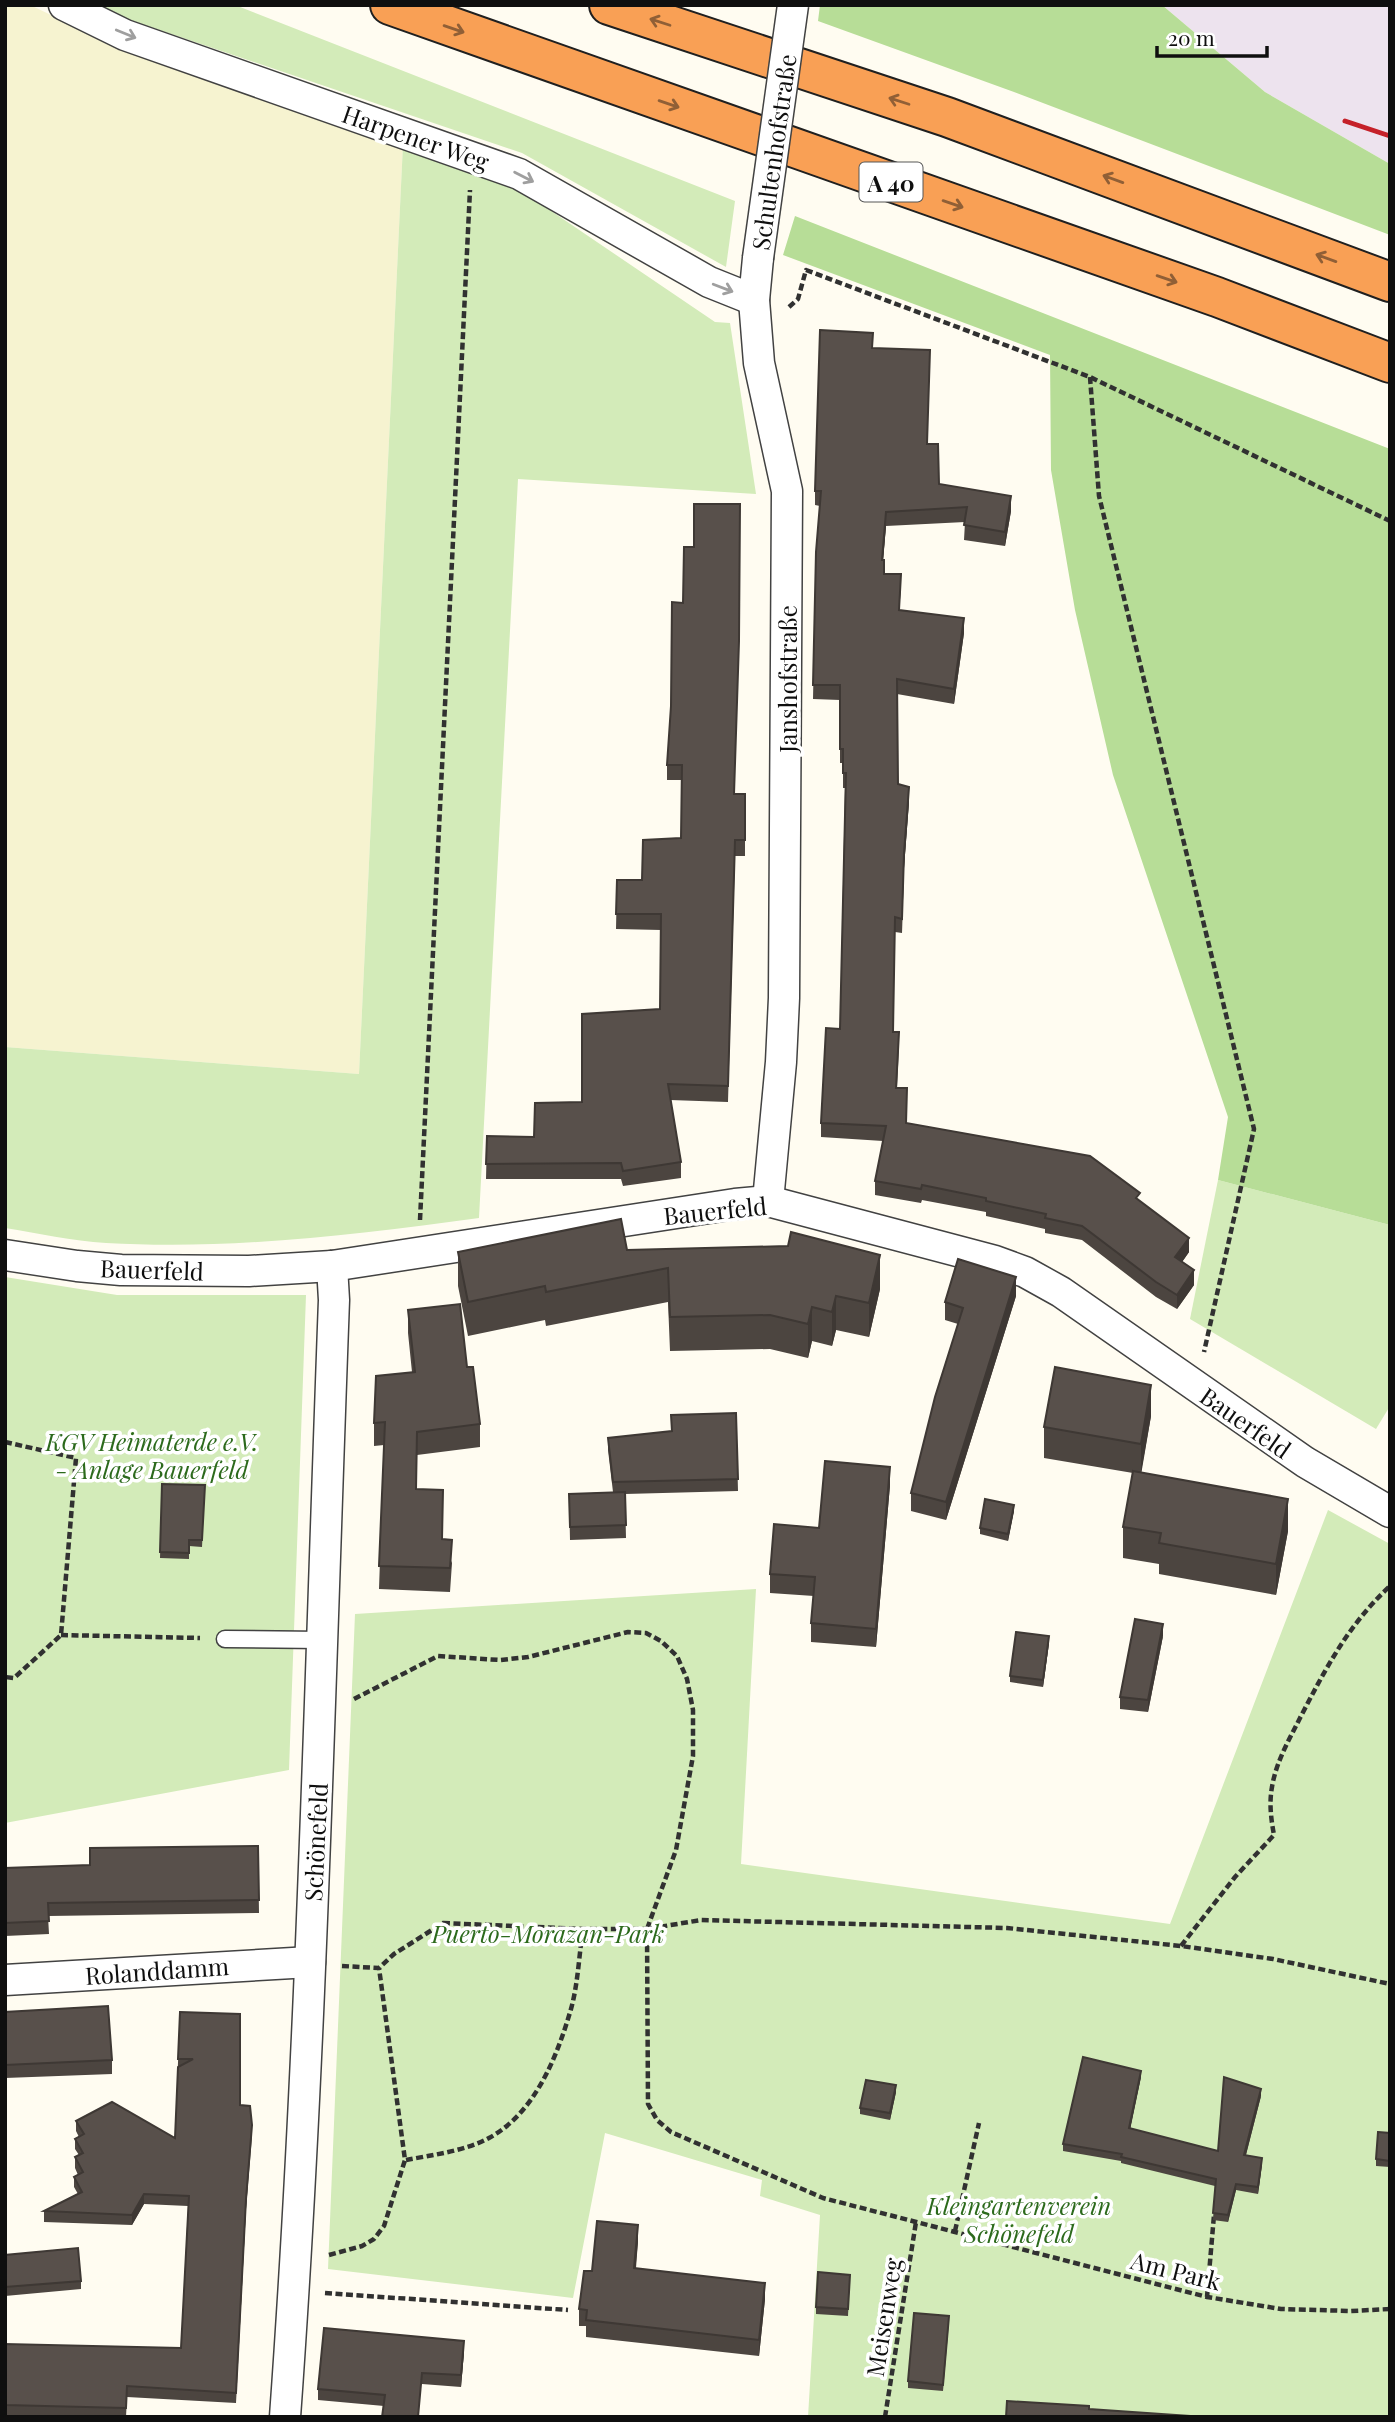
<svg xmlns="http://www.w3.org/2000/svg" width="1395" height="2422" font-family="'Playfair Display',serif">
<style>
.industrial{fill:#ede3ee}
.farmland{fill:#f6f3d0}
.green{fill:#d3ebb9}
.forest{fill:#b7dd97}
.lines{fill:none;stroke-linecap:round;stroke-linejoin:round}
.lane-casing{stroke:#424242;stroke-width:19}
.street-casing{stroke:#424242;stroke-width:33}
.highway-casing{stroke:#202020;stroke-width:42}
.path{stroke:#313131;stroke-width:4.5;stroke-dasharray:7 3.5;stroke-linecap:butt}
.lane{stroke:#fff;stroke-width:16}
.street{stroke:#fff;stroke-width:30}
.highway{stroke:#f9a055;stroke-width:38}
.rail{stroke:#c52129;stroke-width:5}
.street-bridge-casing{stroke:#424242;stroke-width:33;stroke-linecap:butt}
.street-bridge{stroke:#fff;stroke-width:30}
.wall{fill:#4c4540}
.shaded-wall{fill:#3e3834}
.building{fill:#58504b;stroke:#3e3834;stroke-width:2}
.oneway{stroke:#905f36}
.oneway2{stroke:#9f9f9f}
.labels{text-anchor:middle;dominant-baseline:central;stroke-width:7;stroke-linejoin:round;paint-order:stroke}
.shield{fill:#fff;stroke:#575757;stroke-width:2}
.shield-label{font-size:23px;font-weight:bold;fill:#0f0f0f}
.street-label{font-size:24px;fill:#0f0f0f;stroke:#fff}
.park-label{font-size:24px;font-style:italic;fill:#2c6a1c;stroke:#fff}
</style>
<rect width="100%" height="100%" fill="#fffcf1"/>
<path class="industrial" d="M1162 5H1390V164L1265 92Z"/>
<path class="farmland" d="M5 5H30L129 52 403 144 359 1074 5 1047Z"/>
<g class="green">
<path d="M100 5H235L735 201 726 267 522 153 130 20Z"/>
<path d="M403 144 468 166 535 200 715 322 730 323 756 494 518 479 479 1218C355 1235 231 1250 106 1243 72 1241 38 1233 5 1228V1047L359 1074Z"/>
<path d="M1218 1180 1390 1225V1406L1376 1429 1190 1319Z"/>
<path d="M5 1277 117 1295H306L289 1770 5 1823Z"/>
<path d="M1328 1510 1390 1544V2417H808L820 2215 760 2196 762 2180 605 2133 573 2298 328 2269 355 1614 756 1589 741 1864 1170 1924Z"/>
</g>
<g class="forest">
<path d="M820 5H1162L1265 92 1390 164V235L1014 92 818 21Z"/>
<path d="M795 216 1390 449V1225L1218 1180 1228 1117 1113 775 1075 610 1051 470 1050 355 783 255Z"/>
</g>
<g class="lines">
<g class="lane-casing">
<path id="lane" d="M225 1639 322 1640"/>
</g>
<g class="street-casing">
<g id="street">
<path d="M64 5 125 35 519 174 709 282 754 300"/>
<path d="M758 258 754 300 759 363 787 491 784 998 781 1062 768 1201"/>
<path d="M5 1255 77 1266 121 1270 249 1271 332 1266 735 1204 768 1201 995 1261 1025 1272 1061 1292 1305 1462 1390 1512"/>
<path d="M5 1980 310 1962"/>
<path d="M285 2417C312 2045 320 1673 334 1300L332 1266"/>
</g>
</g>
<g class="highway-casing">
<g id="highway">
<path d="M390 5 1217 297 1390 363"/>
<path d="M609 5 947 117 1390 282"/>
</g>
</g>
<g class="path">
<path d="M789 307 798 299 806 270 1090 377 1390 521"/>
<path d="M1090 377 1099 496 1254 1129 1204 1352"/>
<path d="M420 1220 470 190"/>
<path d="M5 1442 76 1458 61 1635 14 1678 5 1677"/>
<path d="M61 1635 200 1638"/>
<path d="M354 1699 438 1656 500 1660 528 1657 628 1632 646 1633 661 1641 677 1656 687 1679 693 1710V1756L676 1850 647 1929 701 1920 1007 1928 1181 1946 1273 1959 1390 1984"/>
<path d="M1181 1946 1235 1877 1274 1835C1271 1819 1269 1803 1272 1787 1276 1762 1289 1740 1300 1718 1326 1668 1348 1625 1390 1586"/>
<path d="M342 1966 379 1968 394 1954 443 1923 583 1929H647L648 2104 657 2120 671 2132 823 2198 1207 2297 1281 2309 1351 2311 1390 2309"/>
<path d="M406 2160C432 2155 465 2151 489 2138 535 2113 557 2057 571 2009 578 1984 579 1955 583 1929"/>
<path d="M955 2231 979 2123"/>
<path d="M329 2255 362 2246 374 2239 384 2226 405 2160 379 1968"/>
<path d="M325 2293 568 2310"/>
<path d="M1207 2297 1214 2215"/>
<path d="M885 2417 916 2222"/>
</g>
<use href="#lane" class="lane"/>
<use href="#street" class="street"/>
<use href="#highway" class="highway"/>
<path class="rail" d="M1345 121 1390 136"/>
<g class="street-bridge-casing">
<path id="street-bridge" d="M758 258 793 5"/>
</g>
<use href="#street-bridge" class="street-bridge"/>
</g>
<g class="wall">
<path d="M873 348 927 444 939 484 1011 511 1005 546 964 540 965 522 886 526 883 560 884 574 901 589 899 610 964 633 954 704 897 694 898 784 909 802 904 868 902 933 895 932 893 1032 899 1046 897 1088 907 1103 906 1123 1140 1201 1189 1252 1182 1262 1194 1285 1177 1309 1156 1297 1082 1240 1045 1233V1229L986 1216V1212L922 1200 921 1203 875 1195V1181L883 1141 821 1137V1123L840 1029 845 788H843V763H840V700L813 699 816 552 820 506 815 505V491Z"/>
<path d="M694 547 734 794H745V856H735L728 1102 670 1100 681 1162V1178L623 1186 621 1179H486L487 1136 534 1137 582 1102 660 1009 661 930 616 929 617 880H642L681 838 682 780H667V765L683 603Z"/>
<path d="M627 1250 880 1289 869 1337 836 1330 832 1346 812 1341 808 1358 770 1349 670 1351 668 1302 546 1326 545 1320 468 1336 458 1286V1252Z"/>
<path d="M1016 1296 946 1520 911 1511V1493L958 1324 945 1320V1302Z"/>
<path d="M408 1310 467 1367 480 1424V1447L417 1455 416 1489 443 1514 442 1539 452 1563 450 1592 379 1589 384 1445 374 1446V1423L412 1372 408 1333Z"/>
<path d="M736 1413 738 1491 625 1494 626 1538 570 1540 569 1494 613 1492 608 1450V1438L671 1431Z"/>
<path d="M1151 1416 1141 1472 1288 1531 1276 1595 1159 1574V1564L1123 1558V1527L1133 1473 1044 1458V1427Z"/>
<path d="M162 1484 205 1485 202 1547 189 1546V1559L160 1558Z"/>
<path d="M890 1485 876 1647 811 1642V1623L814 1596 770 1593V1574L819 1528Z"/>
<path d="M1014 1511 1008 1541 980 1534V1528Z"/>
<path d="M1163 1636 1148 1712 1120 1709V1697Z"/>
<path d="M1049 1643 1043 1687 1010 1682V1676Z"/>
<path d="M258 1846 259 1913 48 1916 49 1934 5 1936V1868L90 1865Z"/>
<path d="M5 2012 112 2060V2074L5 2078Z"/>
<path d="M180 2012 240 2105 252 2136 246 2209 236 2403 127 2397 126 2417 5 2415V2344L181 2348 188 2206 144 2204 132 2225 44 2222V2211L78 2194 74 2187V2177L78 2175 75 2168V2157L79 2155 75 2149V2139L79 2137 76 2131V2121L175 2138Z"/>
<path d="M1141 2077 1130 2129 1218 2151 1261 2096 1246 2155 1262 2164 1258 2194 1236 2190 1228 2222 1213 2220 1215 2186 1121 2163V2161L1063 2151V2144Z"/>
<path d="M896 2092 890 2120 860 2114V2108Z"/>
<path d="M1390 2133V2167L1376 2166V2159Z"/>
<path d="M638 2241 636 2268 765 2299 759 2356 586 2337V2326H579V2309L592 2271Z"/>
<path d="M5 2255 81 2281V2289L5 2296Z"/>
<path d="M850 2275 848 2316 816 2314V2307Z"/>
<path d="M949 2322 943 2391 908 2388V2381Z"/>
<path d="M464 2352 461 2387 422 2384 384 2406 318 2400V2389Z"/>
</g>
<g class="shaded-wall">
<path d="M1011 496V511L1005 546V532Z"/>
<path d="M886 512V526L882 574V560Z"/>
<path d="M964 618V633L954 704V689Z"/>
<path d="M909 787V802L904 868 902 933 904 853Z"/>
<path d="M1189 1238V1252L1175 1272V1257Z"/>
<path d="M880 1255V1289L869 1337V1303Z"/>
<path d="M1194 1270V1285L1177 1309V1295Z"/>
<path d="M1016 1277V1296L946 1520V1502Z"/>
<path d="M836 1296V1330L832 1346V1312Z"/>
<path d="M812 1307V1341L808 1358V1324Z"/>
<path d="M1151 1385V1416L1141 1475V1444Z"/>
<path d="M890 1467V1485L876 1647V1629Z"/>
<path d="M1288 1499V1531L1276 1595V1564Z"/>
<path d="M1014 1505V1511L1008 1541V1534Z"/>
<path d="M1163 1624V1636L1148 1712V1700Z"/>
<path d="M1049 1636V1643L1043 1687V1680Z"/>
<path d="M1141 2071V2077L1129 2135V2128Z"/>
<path d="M896 2085V2092L890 2120V2113Z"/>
<path d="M1261 2089V2096L1244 2162V2155Z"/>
<path d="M252 2125 246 2209 236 2403 246 2199Z"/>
<path d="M1262 2158V2164L1258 2194V2187Z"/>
<path d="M1236 2184V2190L1228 2222V2215Z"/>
<path d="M144 2194V2204L132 2225V2215Z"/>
<path d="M638 2225V2241L634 2284V2268Z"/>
<path d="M765 2283V2299L759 2356V2340Z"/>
<path d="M464 2341V2352L461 2387V2375Z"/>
</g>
<g class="building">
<path d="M820 330 873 333 872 348 930 350 927 444H938L939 484 1011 496 1005 532 964 525 967 507 886 512 882 560H884V574H901L899 610 964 618 954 689 897 679 898 784 909 787 904 853 902 919 895 917 893 1032H899L896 1088H907L906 1123 1090 1156 1140 1193 1136 1198 1189 1238 1175 1257 1194 1270 1177 1295 1156 1282 1082 1226 1045 1218 1046 1214 986 1201V1198L922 1185 921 1189 875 1181 886 1126 821 1123 826 1028 840 1029 846 773H843V749H840V685H813L816 552 821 491H815Z"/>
<path d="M694 504H740L739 641 734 794H745V840H735L728 1086 668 1084 681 1162 623 1171 621 1163 486 1164 487 1136 534 1137 535 1103 582 1102V1014L660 1009 661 914H616L617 880H642L643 840 681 838 682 765H667L671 706 672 602 683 603 684 547H694Z"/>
<path d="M621 1219 627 1250 788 1246 791 1232 880 1255 869 1303 836 1296 832 1312 812 1307 808 1324 770 1315 670 1317 668 1268 546 1292 545 1286 468 1302 458 1252Z"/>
<path d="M958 1259 1016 1277 946 1502 911 1493 935 1397 963 1308 945 1302Z"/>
<path d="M460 1304 467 1367H473L480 1424 417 1432 416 1489 443 1490 442 1539 452 1540 450 1568 379 1566 385 1422 374 1423 376 1376 415 1372 408 1310Z"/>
<path d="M1055 1367 1151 1385 1141 1444 1044 1427Z"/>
<path d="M736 1413 738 1479 613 1482 608 1438 672 1431 671 1415Z"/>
<path d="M825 1461 890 1467 876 1629 811 1623 815 1577 770 1574 774 1524 819 1528Z"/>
<path d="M1133 1471 1288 1499 1276 1564 1159 1543 1161 1533 1123 1527Z"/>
<path d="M162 1484 205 1485 202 1540H189V1553L160 1552Z"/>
<path d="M625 1492 626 1525 570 1527 569 1494Z"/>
<path d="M985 1499 1014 1505 1008 1534 980 1528Z"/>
<path d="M1135 1619 1163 1624 1148 1700 1120 1697Z"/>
<path d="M1016 1632 1049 1636 1043 1680 1010 1676Z"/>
<path d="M258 1846 259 1900 48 1903 49 1921 5 1923V1868L90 1865V1848Z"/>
<path d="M108 2006 112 2060 5 2065V2012Z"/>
<path d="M180 2012 240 2014V2105L250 2106 252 2125 246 2199 236 2393 127 2386 126 2408 5 2405V2344L181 2348 189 2196 144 2194 132 2215 44 2211 82 2192 74 2177 83 2172 75 2157 83 2153 75 2139 84 2134 76 2121 112 2102 175 2138 178 2067 193 2059H178Z"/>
<path d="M1083 2057 1141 2071 1129 2128 1218 2151 1224 2077 1261 2089 1244 2155 1262 2158 1258 2187 1236 2184 1228 2215 1213 2213 1216 2179 1121 2157 1122 2154 1063 2144Z"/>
<path d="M866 2080 896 2085 890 2113 860 2108Z"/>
<path d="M1378 2132 1390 2133V2161L1376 2159Z"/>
<path d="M597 2221 638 2225 634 2268 765 2283 759 2340 586 2320 587 2310 579 2309 584 2271H592Z"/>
<path d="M78 2248 81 2281 5 2287V2255Z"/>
<path d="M818 2272 850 2275 848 2309 816 2307Z"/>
<path d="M914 2313 949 2316 943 2385 908 2381Z"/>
<path d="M324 2328 464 2341 461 2375 422 2373 418 2417H382L385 2395 318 2389Z"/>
<path d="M1007 2401 1089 2406V2409L1205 2417H1006Z"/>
</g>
<defs><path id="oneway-shaft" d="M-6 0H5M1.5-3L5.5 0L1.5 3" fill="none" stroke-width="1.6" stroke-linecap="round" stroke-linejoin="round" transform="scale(1.75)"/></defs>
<g class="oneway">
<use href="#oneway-shaft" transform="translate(660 22) rotate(-162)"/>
<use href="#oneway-shaft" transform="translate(454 29) rotate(19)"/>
<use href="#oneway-shaft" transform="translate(899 101) rotate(-162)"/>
<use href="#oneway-shaft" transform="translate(669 104) rotate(19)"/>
<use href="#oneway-shaft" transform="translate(1113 179) rotate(-160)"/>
<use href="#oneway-shaft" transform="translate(953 204) rotate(19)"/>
<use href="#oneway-shaft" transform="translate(1326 258) rotate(-160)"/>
<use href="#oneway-shaft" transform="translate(1167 279) rotate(19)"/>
</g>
<g class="oneway2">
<use href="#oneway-shaft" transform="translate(126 34) rotate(22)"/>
<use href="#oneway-shaft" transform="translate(524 177) rotate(27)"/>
<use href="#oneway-shaft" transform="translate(723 288) rotate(21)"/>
</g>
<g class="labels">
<rect class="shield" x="859.5" y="162.5" width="63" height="39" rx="5"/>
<g class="shield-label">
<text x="891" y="182">A 40</text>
</g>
<g class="street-label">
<text transform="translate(416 137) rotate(19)">Harpener Weg</text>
<text transform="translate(773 152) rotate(-82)">Schultenhofstraße</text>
<text transform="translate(787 679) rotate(-90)">Janshofstraße</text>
<text transform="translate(715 1210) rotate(-6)">Bauerfeld</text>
<text transform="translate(152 1269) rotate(2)">Bauerfeld</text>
<text transform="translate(1246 1422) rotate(35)">Bauerfeld</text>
<text transform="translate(315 1842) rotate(-87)">Schönefeld</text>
<text transform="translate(157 1970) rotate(-4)">Rolanddamm</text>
<text transform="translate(1176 2270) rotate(14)">Am Park</text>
<text transform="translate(883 2317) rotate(-81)">Meisenweg</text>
</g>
<g class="park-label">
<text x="152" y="1441">KGV Heimaterde e.V.<tspan x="152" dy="28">- Anlage Bauerfeld</tspan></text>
<text x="548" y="1933">Puerto-Morazan-Park</text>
<text x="1019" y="2205">Kleingartenverein<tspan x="1019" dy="28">Schönefeld</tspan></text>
</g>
</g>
<rect width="1395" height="2422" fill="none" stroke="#0f0f0f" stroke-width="14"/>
<path d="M1157 46v10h110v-10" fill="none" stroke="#0f0f0f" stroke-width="3.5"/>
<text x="1168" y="46" font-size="21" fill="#0f0f0f" stroke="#ffffff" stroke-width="5" paint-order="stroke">20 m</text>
</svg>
